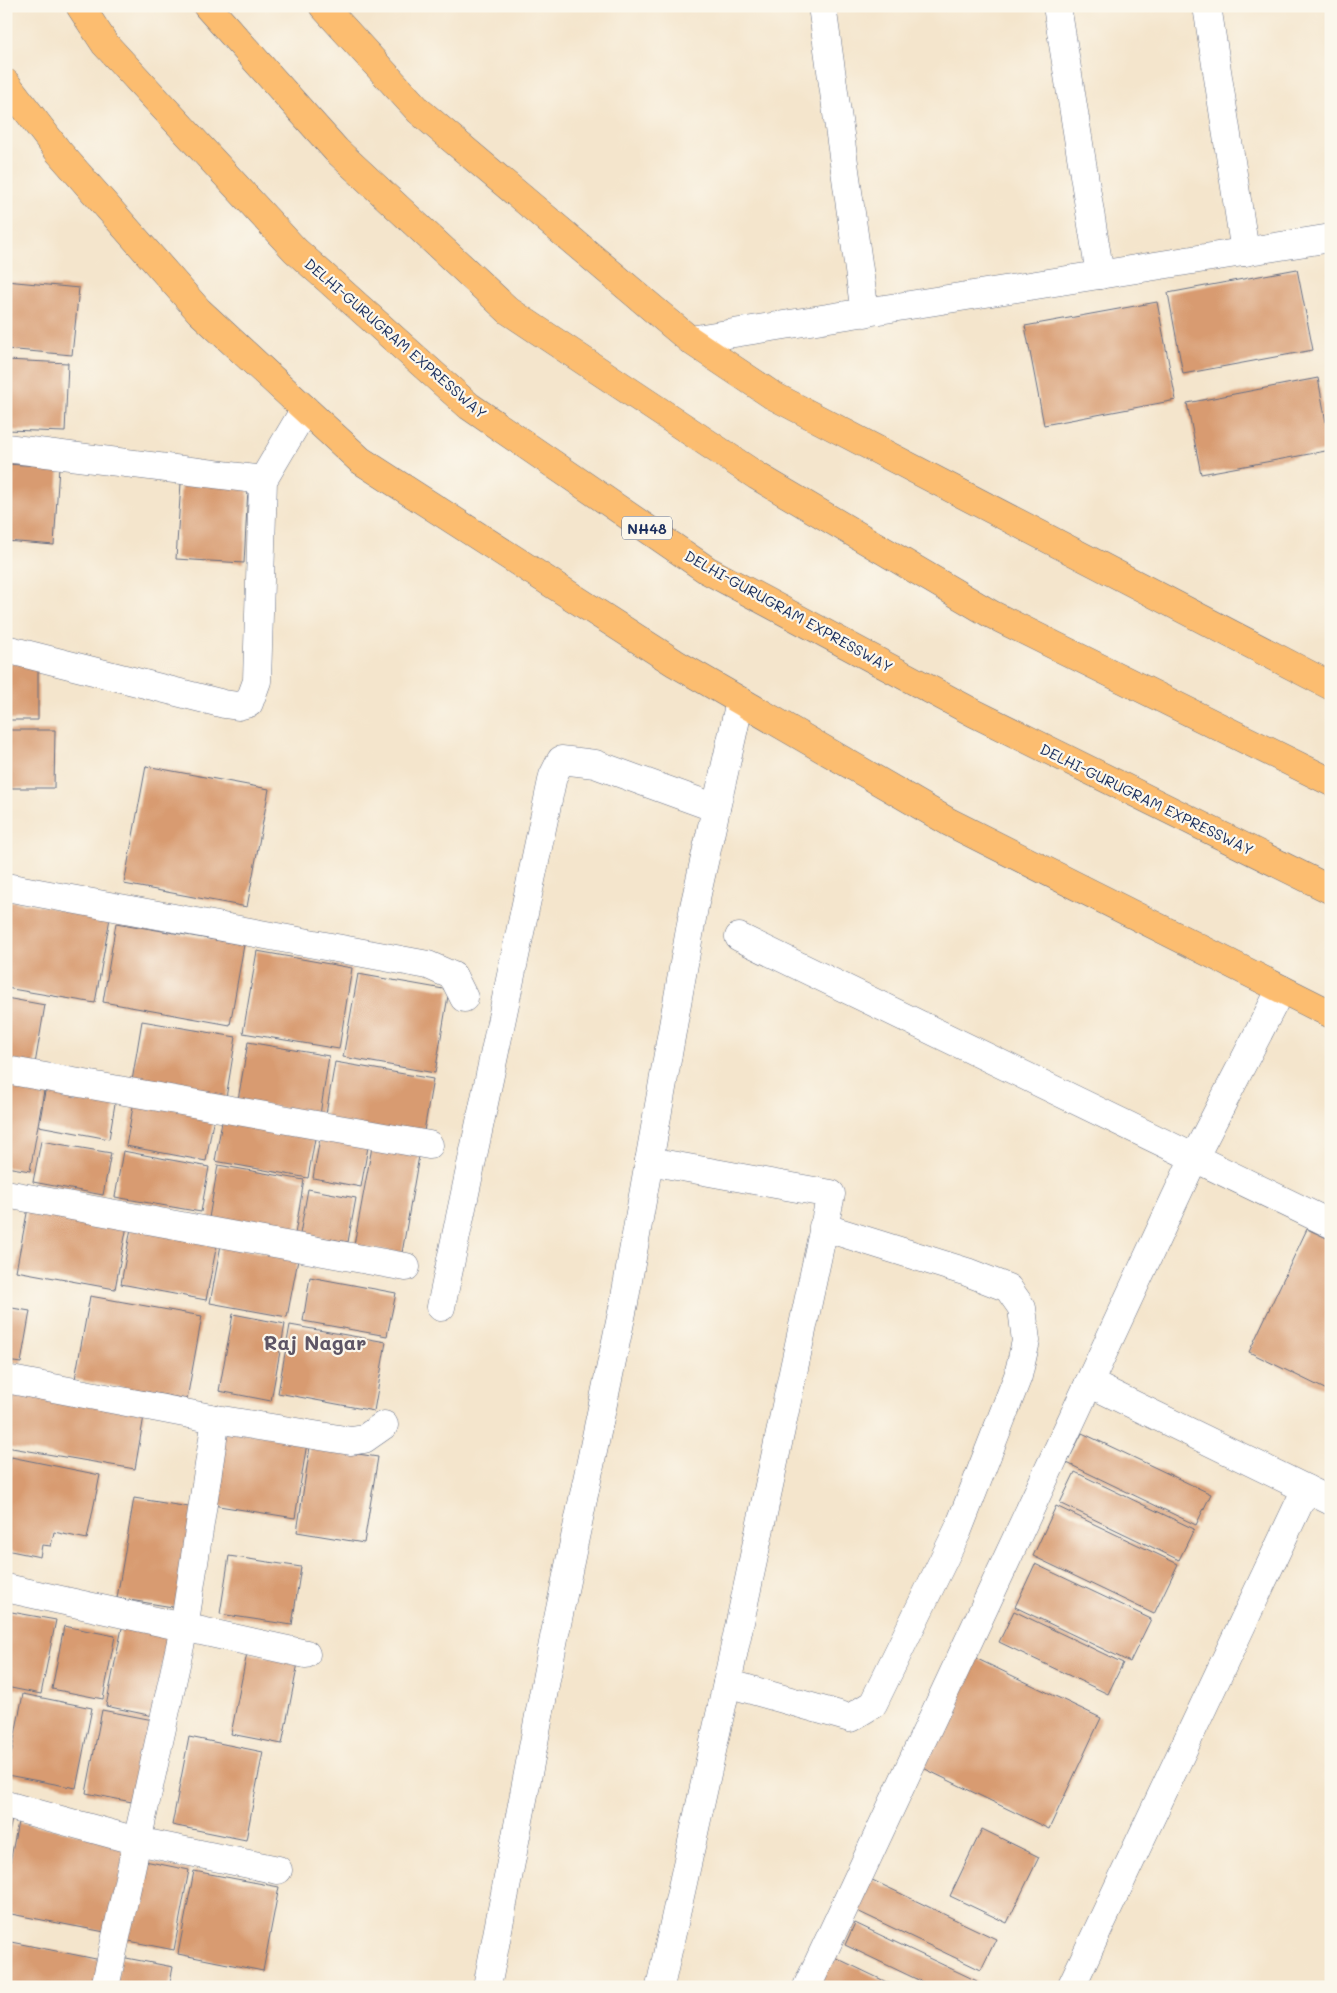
<svg xmlns="http://www.w3.org/2000/svg" width="1337" height="1993" font-family="Mali,sans-serif">
<style>
.building{fill:#d89b71}
.lines{fill:none;stroke-linecap:round;stroke-linejoin:round}
.minor-casing{stroke:#676f84;stroke-width:29}
.major-casing{stroke:#676f84;stroke-width:29}
.highway-casing{stroke:#676f84;stroke-width:29}
.minor{stroke:#fff;stroke-width:28}
.major{stroke:#fcbd6f;stroke-width:28}
.highway{stroke:#fcbd6f;stroke-width:28}
.labels{text-anchor:middle;dominant-baseline:central;stroke-width:4.5;stroke-linejoin:round;paint-order:stroke}
.shield{fill:#fbf7ec;stroke:#5e6b89;stroke-width:1}
.shield-label{font-size:14px;font-weight:bold;fill:#1b2f5e}
.street-label{font-size:15px;fill:#1b2f5e;stroke:#fbf7ec}
.district-label{font-size:20px;font-weight:bold;fill:#5d5565;stroke:#fbf7ec}
</style>
<rect width="100%" height="100%" fill="#fbf7ec"/>
<filter id="ink" filterUnits="userSpaceOnUse"><feTurbulence type="fractalNoise" baseFrequency=".02" numOctaves="2"/><feDisplacementMap in="SourceGraphic" scale="10" xChannelSelector="R" yChannelSelector="G"/><feConvolveMatrix kernelMatrix="1 2 1 2 8 2 1 2 1" color-interpolation-filters="sRGB"/></filter>
<filter id="wash" filterUnits="userSpaceOnUse"><feTurbulence type="fractalNoise" baseFrequency=".0096" numOctaves="4" result="noise"/><feDisplacementMap in="SourceGraphic" scale="20" xChannelSelector="R" yChannelSelector="G"/><feGaussianBlur stdDeviation="1.12" result="paint"/><feColorMatrix in="noise" values="0 0 0 0 0 0 0 0 0 0 0 0 0 0 0 0 0 1.4 0 .05"/><feComposite in="paint" operator="in"/></filter>
<g filter="url(#wash)">
<rect width="100%" height="100%" fill="#f4e5cc"/>
<g id="blocks">
<g class="building">
<path d="M1297 269 1313 350 1183 374 1168 293Z"/>
<path d="M6 281 79 288 72 355 6 349Z"/>
<path d="M1157 302 1176 400 1044 425 1025 326Z"/>
<path d="M6 360 68 363 65 432 6 430Z"/>
<path d="M1318 378 1331 450 1201 474 1187 403Z"/>
<path d="M6 464 59 467 54 545 6 541Z"/>
<path d="M181 483 248 488 244 563 176 559Z"/>
<path d="M38 662V720H6V663Z"/>
<path d="M6 730H55L54 788H6Z"/>
<path d="M146 766 269 789 247 907 124 884Z"/>
<path d="M6 900 110 918 95 1003 6 988Z"/>
<path d="M116 923 244 945 230 1025 103 1002Z"/>
<path d="M257 951 352 968 339 1049 243 1033Z"/>
<path d="M358 974 449 990 435 1073 343 1057Z"/>
<path d="M6 998 45 1005 35 1064 6 1059Z"/>
<path d="M142 1021 236 1037 225 1104 131 1087Z"/>
<path d="M248 1042 329 1056 320 1115 238 1100Z"/>
<path d="M335 1062 433 1079 423 1137 325 1120Z"/>
<path d="M6 1078 45 1085 30 1171 6 1167Z"/>
<path d="M47 1080 117 1092 109 1139 39 1126Z"/>
<path d="M134 1101 214 1116 206 1161 126 1146Z"/>
<path d="M223 1116 316 1133 308 1178 215 1161Z"/>
<path d="M321 1132 369 1141 361 1187 313 1178Z"/>
<path d="M41 1141 111 1153 103 1195 33 1182Z"/>
<path d="M372 1147 419 1156 402 1253 354 1245Z"/>
<path d="M123 1151 209 1167 201 1212 115 1197Z"/>
<path d="M218 1165 304 1180 295 1234 209 1218Z"/>
<path d="M308 1189 356 1198 348 1242 300 1234Z"/>
<path d="M28 1208 127 1226 115 1289 16 1271Z"/>
<path d="M131 1228 217 1244 206 1300 121 1284Z"/>
<path d="M1307 1229 1331 1240V1392L1249 1352Z"/>
<path d="M221 1245 298 1260 287 1317 210 1303Z"/>
<path d="M310 1277 396 1293 387 1336 303 1321Z"/>
<path d="M90 1296 202 1316 187 1399 75 1379Z"/>
<path d="M6 1307 30 1311 21 1363 6 1361Z"/>
<path d="M233 1314 285 1324 271 1401 219 1391Z"/>
<path d="M290 1325 386 1342 374 1411 278 1393Z"/>
<path d="M13 1388 145 1410 135 1469 6 1447V1427Z"/>
<path d="M219 1428 307 1443 295 1518 206 1504Z"/>
<path d="M1082 1433 1211 1494 1196 1525 1067 1463Z"/>
<path d="M310 1447 378 1457 364 1543 297 1532Z"/>
<path d="M11 1457 100 1475 87 1539 54 1532 51 1546 42 1545 40 1557 6 1550V1481Z"/>
<path d="M1075 1472 1194 1529 1179 1560 1060 1503Z"/>
<path d="M134 1498 195 1508 179 1608 117 1598Z"/>
<path d="M1056 1506 1178 1564 1154 1614 1033 1556Z"/>
<path d="M229 1556 301 1567 292 1625 220 1614Z"/>
<path d="M1035 1564 1151 1619 1130 1662 1015 1607Z"/>
<path d="M6 1611 56 1620 41 1694 6 1687Z"/>
<path d="M1014 1611 1123 1663 1108 1694 999 1642Z"/>
<path d="M123 1623 169 1632 153 1716 106 1706Z"/>
<path d="M64 1626 115 1636 103 1699 52 1689Z"/>
<path d="M247 1653 298 1663 282 1744 231 1734Z"/>
<path d="M969 1655 1101 1718 1049 1829 917 1765Z"/>
<path d="M23 1694 92 1708 76 1788 7 1775Z"/>
<path d="M102 1710 158 1721 142 1804 86 1793Z"/>
<path d="M189 1737 263 1752 246 1840 172 1825Z"/>
<path d="M6 1818 12 1819 7 1843H6Z"/>
<path d="M18 1822 127 1844 110 1933 6 1913V1883Z"/>
<path d="M982 1829 1039 1857 1007 1923 950 1896Z"/>
<path d="M135 1859 189 1870 174 1950 119 1939Z"/>
<path d="M194 1871 279 1887 263 1971 178 1954Z"/>
<path d="M866 1877 996 1939 981 1970 851 1908Z"/>
<path d="M855 1923 977 1981 974 1987H933L845 1945Z"/>
<path d="M6 1941 106 1961 101 1987H6Z"/>
<path d="M828 1954 897 1987H816Z"/>
<path d="M121 1957 173 1967 169 1987H116Z"/>
</g>
</g>
</g>
<g filter="url(#ink)">
<use href="#blocks" fill-opacity="0" stroke="#676f84" stroke-width="1"/>
<g class="lines">
<g class="minor-casing">
<g id="minor">
<path d="M822 6 865 313"/>
<path d="M1057 6 1100 275"/>
<path d="M1207 6 1245 252"/>
<path d="M690 340 1331 238"/>
<path d="M6 448 263 480"/>
<path d="M6 649 224 704 238 706 249 703 257 681 263 480 305 409"/>
<path d="M6 887 428 965 453 976 464 998"/>
<path d="M739 937 1331 1224"/>
<path d="M6 1070 429 1145"/>
<path d="M649 1161 831 1194 727 1683 660 1987"/>
<path d="M6 1194 406 1267"/>
<path d="M441 1307 553 776 561 760 595 764 716 808"/>
<path d="M6 1379 216 1419 351 1441 364 1439 384 1425"/>
<path d="M1089 1383 1331 1501"/>
<path d="M6 1588 306 1654"/>
<path d="M727 1683 850 1718 873 1704 958 1530 1018 1376 1026 1341 1022 1308 1008 1288 967 1272 823 1227"/>
<path d="M6 1805 137 1841 278 1870"/>
<path d="M105 1987 184 1628 216 1419"/>
<path d="M487 1987 554 1638 624 1303 694 907 740 701"/>
<path d="M807 1987 1194 1158 1281 989"/>
<path d="M1071 1987 1306 1489"/>
</g>
</g>
<g class="major-casing">
<g id="major">
<path d="M323 6 419 111 690 340 772 395 1331 686"/>
<path d="M6 83 58 151 199 311 360 460 675 663 949 822 1331 1014"/>
</g>
</g>
<g class="highway-casing">
<g id="highway">
<path d="M80 6 105 44 295 250 469 406 707 570 974 713 1331 890"/>
<path d="M207 6 336 150 509 311 757 476 991 614 1331 782"/>
</g>
</g>
<use href="#minor" class="minor"/>
<use href="#major" class="major"/>
<use href="#highway" class="highway"/>
</g>
</g>
<g class="labels">
<rect class="shield" x="622" y="516.5" width="50" height="23" rx="4"/>
<g class="shield-label">
<text x="647" y="528">NH48</text>
</g>
<g class="street-label">
<text transform="translate(396 338) rotate(41)">DELHI-GURUGRAM EXPRESSWAY</text>
<text transform="translate(789 611) rotate(29)">DELHI-GURUGRAM EXPRESSWAY</text>
<text transform="translate(1147 799) rotate(26)">DELHI-GURUGRAM EXPRESSWAY</text>
</g>
<g class="district-label">
<text x="315" y="1342">Raj Nagar</text>
</g>
</g>
<rect width="1337" height="1993" fill="none" stroke="#fbf7ec" stroke-width="25"/>
</svg>
